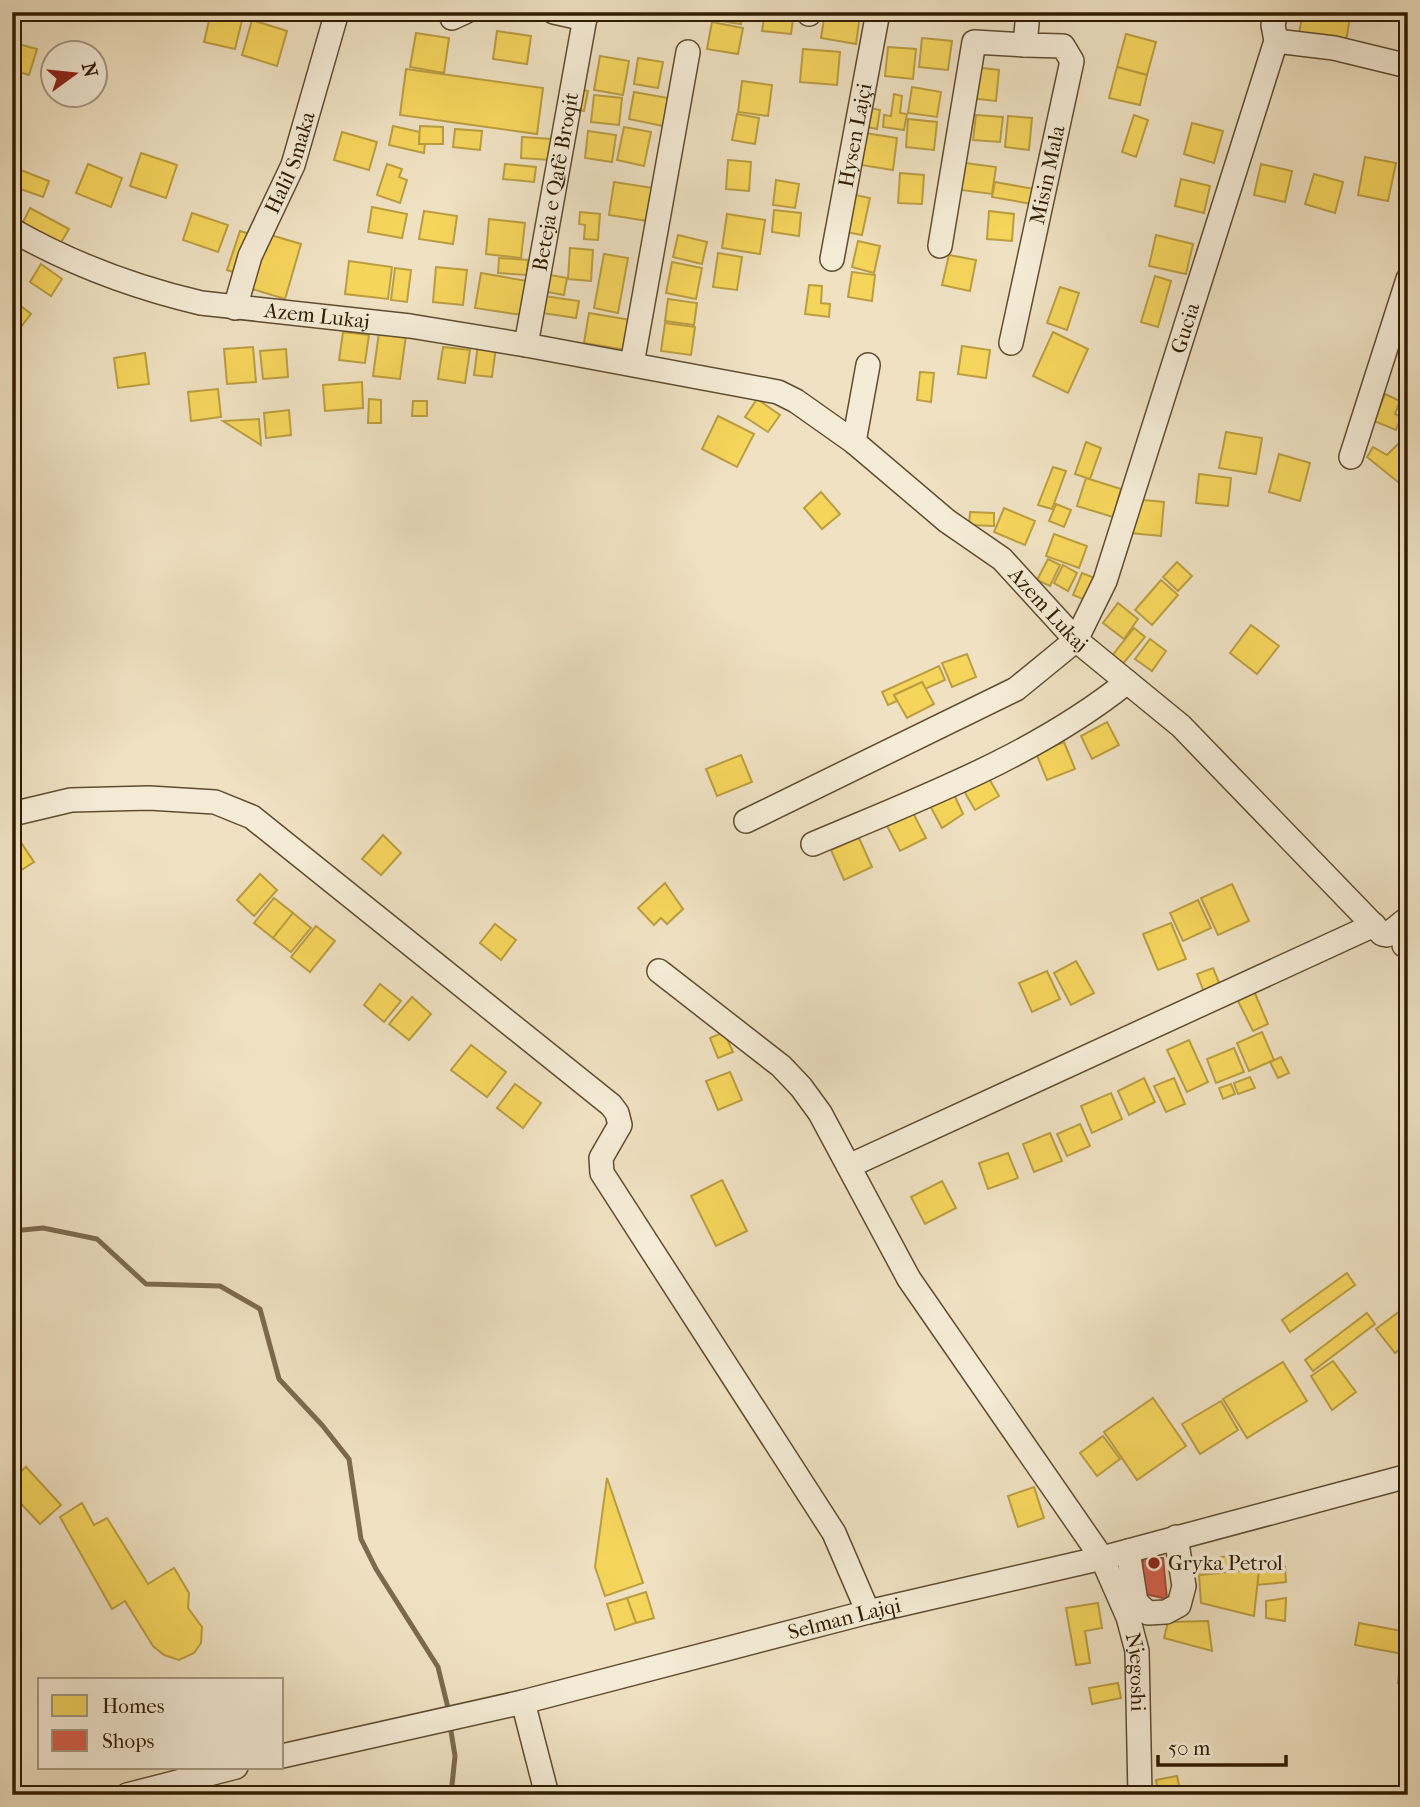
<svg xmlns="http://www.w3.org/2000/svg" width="1420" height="1807" font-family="'IM FELL French Canon',serif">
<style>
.homes{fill:#f6d55c;stroke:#bb9e41;stroke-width:2}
.shops{fill:#d6604d;stroke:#a44c36;stroke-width:2}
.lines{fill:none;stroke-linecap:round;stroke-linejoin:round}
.stream{stroke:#7c6a4d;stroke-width:5}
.minor-casing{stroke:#604d31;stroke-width:26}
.minor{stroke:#f5ecd7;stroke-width:23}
.poi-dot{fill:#8f2418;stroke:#f5ecd7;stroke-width:2.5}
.labels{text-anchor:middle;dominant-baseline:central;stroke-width:7;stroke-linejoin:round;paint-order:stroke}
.street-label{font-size:21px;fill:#301c01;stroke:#f5ecd7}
.poi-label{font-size:21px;fill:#301c01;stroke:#f5ecd7;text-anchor:start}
</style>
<rect width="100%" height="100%" fill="#efe1c2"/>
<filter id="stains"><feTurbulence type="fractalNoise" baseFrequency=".00286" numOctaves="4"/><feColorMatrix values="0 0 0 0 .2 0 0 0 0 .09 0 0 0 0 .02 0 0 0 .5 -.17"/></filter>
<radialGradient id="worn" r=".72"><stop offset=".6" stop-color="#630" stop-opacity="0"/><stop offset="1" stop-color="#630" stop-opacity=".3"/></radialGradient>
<g class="homes">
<path d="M211 12H244L235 49 204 42Z"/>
<path d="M715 12H743L741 24 714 20Z"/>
<path d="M765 12H794L791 34 762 31Z"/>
<path d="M825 12 860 15 856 44 821 38Z"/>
<path d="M1303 12H1351L1346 41 1299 33Z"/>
<path d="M252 20 287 31 277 66 242 55Z"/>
<path d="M712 22 743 28 738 54 707 49Z"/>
<path d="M497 31 531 36 527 64 493 59Z"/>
<path d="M416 33 449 38 444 73 410 67Z"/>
<path d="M1126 34 1156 42 1147 75 1117 67Z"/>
<path d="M922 38 952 41 948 70 919 67Z"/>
<path d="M14 43 37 49 29 75 12 70Z"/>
<path d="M888 47 916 49 913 79 885 76Z"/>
<path d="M803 49 840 52 837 85 800 82Z"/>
<path d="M600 56 629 61 623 95 594 90Z"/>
<path d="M638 58 663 62 658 88 634 84Z"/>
<path d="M973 67 999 70 996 101 970 98Z"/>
<path d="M1117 67 1147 75 1140 105 1109 98Z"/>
<path d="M406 69 543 88 537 134 400 115Z"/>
<path d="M742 81 772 85 768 116 738 112Z"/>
<path d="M912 87 941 92 937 117 908 113Z"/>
<path d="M578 89 588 91 584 111 574 109Z"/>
<path d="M634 92 668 98 663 126 629 119Z"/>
<path d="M894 94 902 96 900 113 907 114 904 130 883 127 884 115 891 116Z"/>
<path d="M594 95 622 98 619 125 591 122Z"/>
<path d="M865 107 880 110 877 129 862 126Z"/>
<path d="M737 114 759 118 755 144 732 140Z"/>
<path d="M976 115 1003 117 1000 142 973 140Z"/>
<path d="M1134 115 1148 120 1136 157 1122 152Z"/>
<path d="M1008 116 1032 118 1029 150 1005 147Z"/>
<path d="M908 119 937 122 934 150 906 147Z"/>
<path d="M1192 123 1223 131 1214 163 1184 154Z"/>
<path d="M393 126 420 132 419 144 425 143 424 153 389 145Z"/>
<path d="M420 126 443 127V144H419Z"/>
<path d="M624 127 651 132 644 166 617 160Z"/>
<path d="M455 129 482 131 480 150 453 147Z"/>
<path d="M588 131 616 135 612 162 585 158Z"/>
<path d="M342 132 377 142 369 170 334 160Z"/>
<path d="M865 133 897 138 893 170 861 165Z"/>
<path d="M522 137 552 139 550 160 521 158Z"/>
<path d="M141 153 177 165 166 198 130 186Z"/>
<path d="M1365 157 1396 163 1388 201 1358 195Z"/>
<path d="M728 160 751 162 749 191 726 189Z"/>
<path d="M965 163 996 167 992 194 961 190Z"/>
<path d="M88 164 122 178 111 207 76 193Z"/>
<path d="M387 164 402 169 399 177 407 180 400 203 377 195Z"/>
<path d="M505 164 536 167 534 182 503 179Z"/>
<path d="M1261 164 1292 171 1285 202 1254 195Z"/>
<path d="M13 167 49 181 43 197 12 186Z"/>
<path d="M900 173 924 175 922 204 898 203Z"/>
<path d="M1314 174 1343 182 1335 213 1305 204Z"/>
<path d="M1181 179 1210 186 1204 213 1175 206Z"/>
<path d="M776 180 799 184 795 208 773 205Z"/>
<path d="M614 182 653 188 648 221 609 215Z"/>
<path d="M995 182 1034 189 1032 204 992 197Z"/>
<path d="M855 195 870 198 862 235 846 232Z"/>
<path d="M372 207 407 214 402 238 368 232Z"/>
<path d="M30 208 69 229 59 246 21 226Z"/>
<path d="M774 210 801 213 799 236 772 232Z"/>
<path d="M424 211 457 216 453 244 419 239Z"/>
<path d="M989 211 1014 214 1012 241 987 239Z"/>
<path d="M580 212 600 214 598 240 584 239 585 225 579 224Z"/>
<path d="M192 213 228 225 218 252 183 240Z"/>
<path d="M727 214 765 220 760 254 722 248Z"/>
<path d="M489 219 525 223 521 258 486 254Z"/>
<path d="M240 231 253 235 239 274 227 270Z"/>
<path d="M264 233 301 244 285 299 249 288Z"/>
<path d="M678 235 707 242 702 264 673 257Z"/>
<path d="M1156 235 1193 244 1186 274 1149 266Z"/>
<path d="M858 241 880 246 874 273 852 267Z"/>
<path d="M570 248 593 250 591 281 568 279Z"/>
<path d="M718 253 742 257 737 290 713 287Z"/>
<path d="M604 254 628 258 618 313 594 308Z"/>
<path d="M949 255 976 260 970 291 942 285Z"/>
<path d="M499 258 528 260 527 275 498 273Z"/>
<path d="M349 261 392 267 388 299 345 294Z"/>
<path d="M672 262 702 268 696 299 666 293Z"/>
<path d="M41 264 62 279 51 296 30 282Z"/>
<path d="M436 267 467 270 463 305 433 302Z"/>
<path d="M395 268 411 270 407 302 391 300Z"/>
<path d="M852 272 875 275 872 301 848 297Z"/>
<path d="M481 273 527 281 522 315 475 308Z"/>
<path d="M545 274 567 278 564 295 542 291Z"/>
<path d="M1155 276 1171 281 1158 327 1141 322Z"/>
<path d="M809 285 822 286 821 303 830 304 829 317 805 314Z"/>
<path d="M1060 287 1079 293 1067 330 1047 323Z"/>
<path d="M544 296 579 301 576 318 542 313Z"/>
<path d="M12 299 31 314 16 333 12 330Z"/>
<path d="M668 299 697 303 694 325 665 321Z"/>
<path d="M589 313 631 320 626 350 584 343Z"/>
<path d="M665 323 695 327 691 355 661 351Z"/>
<path d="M343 332 369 335 365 363 339 360Z"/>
<path d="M379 332 406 335 400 379 373 376Z"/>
<path d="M1053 332 1088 349 1068 393 1033 376Z"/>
<path d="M478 344 496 347 492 377 474 375Z"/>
<path d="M962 346 990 350 986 378 958 374Z"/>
<path d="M253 347 256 382 227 384 224 349Z"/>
<path d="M443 347 470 350 465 383 438 379Z"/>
<path d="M286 349 288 377 263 379 260 351Z"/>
<path d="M145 353 149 384 118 388 114 358Z"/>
<path d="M920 372 934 373 931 402 917 400Z"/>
<path d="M362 382 363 408 325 411 323 385Z"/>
<path d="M218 389 221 417 191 421 188 392Z"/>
<path d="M1385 394 1400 401 1395 414 1401 417 1396 430 1374 421Z"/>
<path d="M369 399 381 400V423H368Z"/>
<path d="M757 399 780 415 768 432 745 417Z"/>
<path d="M413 401H427V416H412Z"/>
<path d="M289 410 291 435 266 438 264 413Z"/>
<path d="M718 416 754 434 737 467 702 449Z"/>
<path d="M259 419 261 445 223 421Z"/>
<path d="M1226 432 1262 438 1256 474 1219 468Z"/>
<path d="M1404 438 1408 441V471L1398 482 1367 457 1373 447 1387 455Z"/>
<path d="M1086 442 1101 448 1090 479 1075 474Z"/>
<path d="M1279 454 1310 463 1300 501 1269 492Z"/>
<path d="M1053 467 1066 471 1052 509 1038 505Z"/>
<path d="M1199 474 1231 478 1228 506 1196 503Z"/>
<path d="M1086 478 1121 489 1113 517 1077 506Z"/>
<path d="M821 492 840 514 822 529 804 508Z"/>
<path d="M1133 499 1164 502 1161 536 1130 533Z"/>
<path d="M1056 504 1071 510 1064 527 1049 521Z"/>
<path d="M1004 508 1035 521 1025 545 994 532Z"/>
<path d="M970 512 994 513V526L969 525Z"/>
<path d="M1054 534 1087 546 1079 568 1046 556Z"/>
<path d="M1048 559 1060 565 1050 586 1037 580Z"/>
<path d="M1177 562 1192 576 1178 591 1163 577Z"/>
<path d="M1063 565 1077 573 1068 591 1054 583Z"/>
<path d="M1082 573 1097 579 1088 601 1073 595Z"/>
<path d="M1161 580 1178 595 1152 625 1135 610Z"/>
<path d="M1118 603 1138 619 1124 639 1103 623Z"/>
<path d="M1251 625 1279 646 1257 674 1230 653Z"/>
<path d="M1134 628 1145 637 1122 665 1111 657Z"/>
<path d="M1150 639 1166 651 1152 671 1135 659Z"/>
<path d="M967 654 976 677 952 687 942 663Z"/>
<path d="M939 666 945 680 925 689 922 682 894 695 897 701 888 705 882 692Z"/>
<path d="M922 682 934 704 907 718 894 695Z"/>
<path d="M1107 722 1119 745 1092 759 1081 736Z"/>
<path d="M1064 742 1075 769 1047 780 1036 753Z"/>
<path d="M741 755 752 782 717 796 706 769Z"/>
<path d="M984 770 999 796 975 810 960 784Z"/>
<path d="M952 790 963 814 942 828 928 802Z"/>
<path d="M912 811 926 838 900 851 886 824Z"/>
<path d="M383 835 401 853 381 875 362 859Z"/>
<path d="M18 838 34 862 12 876V841Z"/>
<path d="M859 838 872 867 844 880 831 850Z"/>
<path d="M260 874 277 890 254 916 237 900Z"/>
<path d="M665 883 683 909 667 924 661 918 654 925 638 908Z"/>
<path d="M1232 884 1249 921 1218 935 1201 898Z"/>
<path d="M274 898 293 913 273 938 254 923Z"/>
<path d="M1198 900 1211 928 1183 941 1170 913Z"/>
<path d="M293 913 311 928 291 952 273 938Z"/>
<path d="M1171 923 1186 959 1158 970 1143 934Z"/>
<path d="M495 924 516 940 501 960 480 943Z"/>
<path d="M316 926 335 941 310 972 291 957Z"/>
<path d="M1076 961 1094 993 1071 1005 1054 973Z"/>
<path d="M1213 968 1220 985 1204 992 1197 974Z"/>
<path d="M1047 971 1060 999 1032 1012 1019 983Z"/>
<path d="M380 984 401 1001 384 1022 364 1005Z"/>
<path d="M1254 991 1268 1024 1253 1031 1237 999Z"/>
<path d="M412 997 431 1014 409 1040 389 1024Z"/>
<path d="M724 1032 733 1052 718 1058 710 1038Z"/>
<path d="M1262 1032 1274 1060 1249 1071 1237 1043Z"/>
<path d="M1189 1040 1208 1082 1187 1092 1167 1050Z"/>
<path d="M471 1045 506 1072 487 1097 451 1070Z"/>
<path d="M1234 1048 1244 1072 1216 1083 1207 1059Z"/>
<path d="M1281 1057 1289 1073 1278 1078 1270 1062Z"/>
<path d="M730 1072 742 1100 718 1110 706 1081Z"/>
<path d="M1250 1077 1255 1088 1238 1094 1234 1083Z"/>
<path d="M1144 1078 1155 1102 1129 1115 1118 1091Z"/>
<path d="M1174 1078 1185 1104 1166 1112 1154 1086Z"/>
<path d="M515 1084 541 1103 523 1128 497 1108Z"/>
<path d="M1231 1084 1235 1094 1223 1099 1219 1088Z"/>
<path d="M1111 1093 1122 1119 1092 1133 1081 1106Z"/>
<path d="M1080 1124 1090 1146 1067 1156 1057 1134Z"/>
<path d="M1050 1133 1062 1161 1034 1172 1023 1144Z"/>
<path d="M1008 1153 1018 1178 988 1189 979 1163Z"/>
<path d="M722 1180 747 1231 716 1246 691 1196Z"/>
<path d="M942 1181 956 1208 925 1224 911 1197Z"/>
<path d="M1347 1273 1355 1285 1290 1332 1282 1320Z"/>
<path d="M1408 1305V1343L1395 1353 1376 1329Z"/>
<path d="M1367 1313 1375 1324 1313 1371 1305 1360Z"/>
<path d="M1333 1361 1356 1392 1332 1410 1311 1376Z"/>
<path d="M1283 1362 1307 1401 1247 1438 1223 1399Z"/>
<path d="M1153 1398 1186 1446 1137 1480 1104 1432Z"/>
<path d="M1221 1401 1238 1430 1200 1454 1182 1424Z"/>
<path d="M1103 1436 1120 1459 1097 1476 1080 1453Z"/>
<path d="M26 1467 61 1505 40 1524 12 1494V1479Z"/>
<path d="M607 1478 643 1583 605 1596 595 1567Z"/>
<path d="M1034 1487 1044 1518 1018 1527 1008 1496Z"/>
<path d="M82 1503 94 1525 107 1518 148 1584 174 1568 189 1593 188 1608 202 1627 201 1643 194 1653 179 1660 164 1655 153 1646 125 1601 112 1609 60 1517Z"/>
<path d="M1228 1556 1229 1572 1199 1575V1561Z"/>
<path d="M1285 1567 1286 1582 1257 1585 1259 1569Z"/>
<path d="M1259 1569 1254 1616 1201 1603 1199 1575Z"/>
<path d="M646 1592 654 1618 636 1623 627 1598Z"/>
<path d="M627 1598 636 1623 615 1630 607 1604Z"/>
<path d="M1286 1598 1285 1621 1266 1618V1601Z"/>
<path d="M1098 1603 1102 1628 1085 1631 1090 1663 1076 1665 1066 1608Z"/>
<path d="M1208 1621 1212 1651 1164 1638 1168 1622Z"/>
<path d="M1359 1623 1407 1632 1403 1654 1355 1645Z"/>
<path d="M1400 1666 1408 1667V1684L1398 1683Z"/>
<path d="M1118 1683 1121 1698 1092 1704 1089 1688Z"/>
<path d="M1177 1776 1181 1795H1159L1156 1780Z"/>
</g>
<path class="shops" d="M1143 1558H1163L1167 1599 1140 1593Z"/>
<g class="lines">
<g class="stream">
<path d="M12 1231 43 1228 97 1239 146 1284 220 1286 260 1309 279 1379 322 1425 349 1459 361 1539 376 1569 438 1667 449 1712"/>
<path d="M450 1725 455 1756 451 1795"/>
</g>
<g class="minor-casing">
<g id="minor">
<path d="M554 12 585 19"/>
<path d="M809 14V12"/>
<path d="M452 18 465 12"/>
<path d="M1276 41 1334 48 1408 66"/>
<path id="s1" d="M12 230C70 263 137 288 201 303L410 326 526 345 778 392 796 401 854 442 947 521 1002 559 1076 640 1181 726 1382 934 1387 935 1408 918"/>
<path d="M940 246 974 42 1025 45"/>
<path id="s2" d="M832 259 878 12"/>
<path id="s3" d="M235 308 250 256 293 165 337 12"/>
<path id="s4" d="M1011 343 1072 61 1063 46 1025 45 1028 12"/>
<path id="s5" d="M526 345 586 12"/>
<path d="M632 364 688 52"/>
<path d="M854 442 868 365"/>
<path d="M1351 457 1408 279"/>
<path d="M12 814 71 800 149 798 215 802 252 817 611 1105 617 1113 620 1125 601 1158 602 1173 834 1533 868 1612"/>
<path id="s6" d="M746 821 1016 689 1076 640 1105 581 1276 41 1273 25 1276 12"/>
<path d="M813 844C921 798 1035 756 1127 682"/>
<path d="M1404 945 1408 942"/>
<path id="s7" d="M659 971 781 1066 801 1087 820 1113 909 1279 1102 1558 1128 1617 1137 1651 1140 1795"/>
<path d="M849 1166 1374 925"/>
<path d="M1128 1551 1136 1602 1148 1613 1166 1612 1179 1605 1184 1586 1176 1537"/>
<path d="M523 1702 547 1795"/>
<path id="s8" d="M282 1756 523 1702 868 1612 1102 1558 1408 1476"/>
<path d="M127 1795 236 1767"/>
</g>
</g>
<use href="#minor" class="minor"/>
</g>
<circle class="poi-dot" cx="1154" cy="1563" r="7"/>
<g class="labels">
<g class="street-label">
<text stroke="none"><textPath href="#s2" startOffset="126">Hysen Lajçi</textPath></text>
<text stroke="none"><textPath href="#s3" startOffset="156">Halil Smaka</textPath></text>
<text stroke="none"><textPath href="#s4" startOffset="172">Misin Mala</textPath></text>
<text stroke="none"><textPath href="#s5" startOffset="166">Beteja e Qafë Broqit</textPath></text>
<text stroke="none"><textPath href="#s1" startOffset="320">Azem Lukaj</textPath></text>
<text stroke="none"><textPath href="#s6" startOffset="709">Gucia</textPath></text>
<text stroke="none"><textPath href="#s1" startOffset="1136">Azem Lukaj</textPath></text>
<text stroke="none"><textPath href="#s8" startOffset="579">Selman Lajqi</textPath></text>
<text stroke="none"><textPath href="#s7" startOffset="864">Njegoshi</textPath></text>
</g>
<g class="poi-label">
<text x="1168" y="1563">Gryka Petrol</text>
</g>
</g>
<rect width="1420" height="1807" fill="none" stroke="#efe1c2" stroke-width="42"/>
<rect x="14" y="14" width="1392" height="1779" fill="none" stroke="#301c01" stroke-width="3.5"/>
<rect x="21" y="21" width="1378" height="1765" fill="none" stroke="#301c01" stroke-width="2"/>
<rect x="38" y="1678" width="245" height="91" fill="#f5ecd7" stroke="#a69981" stroke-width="2"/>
<rect x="52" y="1695" width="35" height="21" fill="#f6d55c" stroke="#a69981" stroke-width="2"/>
<text x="102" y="1713" font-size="21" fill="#301c01">Homes</text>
<rect x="52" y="1730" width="35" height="21" fill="#d6604d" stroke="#a69981" stroke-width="2"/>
<text x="102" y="1748" font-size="21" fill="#301c01">Shops</text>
<g transform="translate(74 74) rotate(75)"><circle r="33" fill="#f5ecd7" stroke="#a69981" stroke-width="2"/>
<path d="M0-5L12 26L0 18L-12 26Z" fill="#8f2418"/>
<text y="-10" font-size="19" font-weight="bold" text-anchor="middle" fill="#301c01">N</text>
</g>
<path d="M1158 1755v10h128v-10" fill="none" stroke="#301c01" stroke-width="3.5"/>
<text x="1168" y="1755" font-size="21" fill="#301c01" stroke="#f5ecd7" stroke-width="5" paint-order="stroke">50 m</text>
<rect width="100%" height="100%" filter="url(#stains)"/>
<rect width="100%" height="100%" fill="url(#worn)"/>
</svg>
